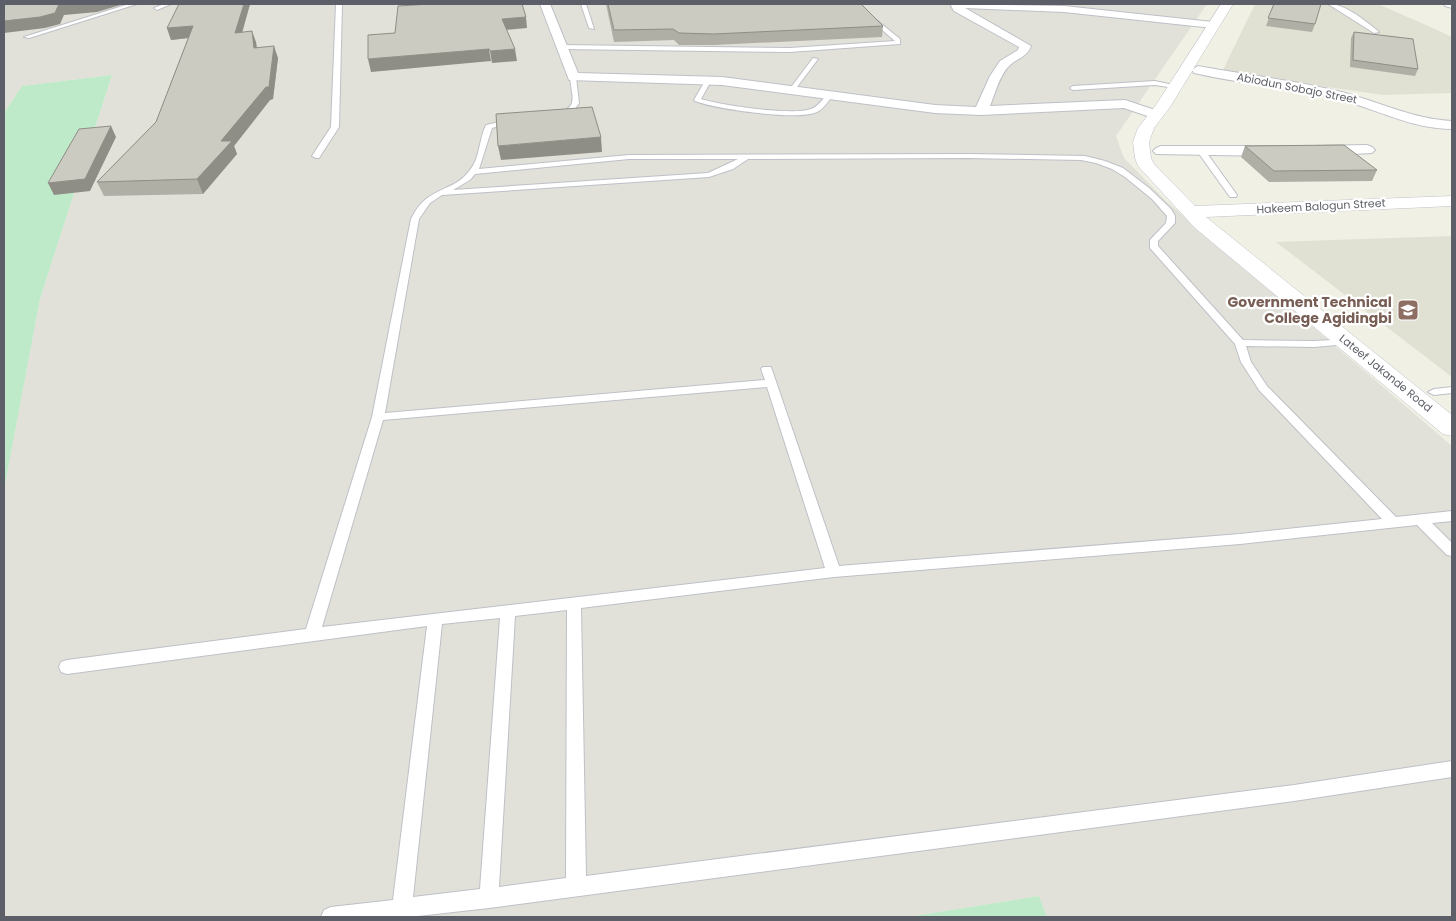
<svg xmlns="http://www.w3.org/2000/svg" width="1456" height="921" font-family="Poppins,sans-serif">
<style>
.industrial{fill:#e1e1d9}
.education{fill:#e0e0d3}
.green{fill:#bfeac9}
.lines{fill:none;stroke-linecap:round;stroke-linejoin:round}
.lane-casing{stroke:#bec0c7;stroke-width:2}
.street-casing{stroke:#bec0c7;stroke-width:2}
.secondary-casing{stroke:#bfc0c9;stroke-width:1}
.lane{fill:#fff;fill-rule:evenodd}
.street{fill:#fff;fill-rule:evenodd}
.secondary{fill:#fff;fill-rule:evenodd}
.wall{fill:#afafa6}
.shaded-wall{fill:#8e8e87}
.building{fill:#cbcbc1;stroke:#8e8e87}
.labels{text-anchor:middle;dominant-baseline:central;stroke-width:4.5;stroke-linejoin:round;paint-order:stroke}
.far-street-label{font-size:11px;fill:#5c5f67;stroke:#fff}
.education-label{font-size:14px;font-weight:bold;fill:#785e54;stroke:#fff;text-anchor:end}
</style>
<rect width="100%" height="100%" fill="#f0f0e5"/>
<path class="industrial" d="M4 4H1207L1116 136 1124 158 1166 201 1452 446V917H1047L1039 896 908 917H4V490L40 299 112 75 22 86 4 113Z"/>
<g class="education">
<path d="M1255 4H1378L1435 29 1452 37V93L1383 95 1222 72Z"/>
<path d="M1452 236V377L1276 242Z"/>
</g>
<g class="green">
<path d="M112 75 40 299 4 490V113L22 86Z"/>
<path d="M1039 896 1047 917H908Z"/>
</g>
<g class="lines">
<g class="lane-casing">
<g id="lane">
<path d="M129 4H137L29 38 24 37Z"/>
<path d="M164 4H171L157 10 154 8Z"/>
<path d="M336 4H342L339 127 319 158H316L312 156 331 127Z"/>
<path d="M581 4H586L594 29 589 28Z"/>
<path d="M852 4H857L900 39V44L790 52 562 49 559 47 562 45 790 48 895 41Z"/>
<path d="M1328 4C1344 3 1367 22 1379 32L1374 33Z"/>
<path d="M813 58 818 59 794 91H790L789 90Z"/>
<path d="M573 75 576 77 579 103 573 112 556 117V115C579 106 572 99 570 77Z"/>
<path d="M708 79 711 81 701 99C721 105 791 116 811 109 818 107 822 99 828 94L833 95C829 100 824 109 817 112 798 121 716 109 695 101L694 100 705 81Z"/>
<path d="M1155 81 1178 86 1175 88 1155 85 1073 90 1070 88 1073 86Z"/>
<path d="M513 119 517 121 515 122 492 128 479 169 629 155 968 154 1085 156 1105 161 1123 168 1149 188 1171 209 1175 216V223L1158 241V246L1243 340 1314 341 1352 339 1353 341 1352 343 1348 344 1314 347 1246 346 1251 362 1267 386 1396 517 1452 511V521L1432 523 1452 543V556L1447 555 1417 525 1240 544 834 577 581 608 586 876 1294 785 1452 761V777L1294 801 489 908 409 917H321L324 910 331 907 393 900 427 626 67 674 61 672 59 667 61 662 67 660 306 629 372 417 411 219C428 184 453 194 470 170 480 158 479 139 486 125ZM968 158 1081 160 1096 163 1112 169 1125 177 1152 199 1167 216 1166 223 1150 240V248L1235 344 1241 362 1259 390 1382 519 1240 534 839 566 771 367H763L761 369 765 380 385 413 419 219 430 203 442 195 709 177 733 169 748 159ZM629 159H738L708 173 453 190 470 180 475 174ZM767 387 825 568 322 627 383 420ZM567 610 566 878 499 887 515 616ZM500 618 480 889 413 897 442 624Z"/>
<path d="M1198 149H1204L1237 195 1236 197H1230L1197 151Z"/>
<path d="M1452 387V393L1434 395 1428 392 1434 389Z"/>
</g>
</g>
<g class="street-casing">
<g id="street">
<path d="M540 4H550L578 73 722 77 935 105 976 107 990 76 1000 61 1018 50 1019 47 954 11 951 6 952 4 1064 6 1213 22 1219 25 1213 28 1064 12 965 8 1031 46C1027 58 1016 58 1008 67 999 77 995 94 990 106L1125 100 1161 112 1163 115 1156 119 1124 108 981 115 935 113 722 85 569 80Z"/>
<path d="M1444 4H1452V8L1445 6Z"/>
<path d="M1198 66C1245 75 1295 80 1342 92 1379 102 1413 119 1452 121V129C1411 129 1377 109 1338 99 1290 87 1241 84 1194 73L1192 70Z"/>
<path d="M1367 145 1372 147 1375 150 1372 153 1316 156 1311 154 1308 151 1311 148 1316 146Z"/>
<path d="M1161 146H1276L1281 148 1284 151 1281 154 1276 156 1156 154 1153 151 1156 148Z"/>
</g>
</g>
<g class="secondary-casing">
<path id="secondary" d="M1221 4H1233L1170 107 1154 128 1149 142 1151 158 1154 164 1195 206 1452 196V206L1206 217 1452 415V436L1443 434 1195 228 1138 166 1135 158 1133 142 1138 128 1156 105Z"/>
</g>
<use href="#lane" class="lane"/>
<use href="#street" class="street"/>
<use href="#secondary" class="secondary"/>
</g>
<g class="wall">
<path d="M250 4 242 32 256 42 257 48 278 58 273 99 270 100 234 146 237 154 203 194 104 196 97 182 156 122 188 38 171 40 167 28Z"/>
<path d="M606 4H861L883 26 882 37 714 45H679L674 40 614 42Z"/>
<path d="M1274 4 1315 24 1312 32 1266 26Z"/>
<path d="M1354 32 1418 69 1415 76 1350 67 1351 38Z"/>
<path d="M1245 146 1377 170 1372 181 1269 182 1241 157Z"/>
</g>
<g class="shaded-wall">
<path d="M59 4H124L97 12 64 15 60 24 45 28 4 33V21Z"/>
<path d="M244 4H250L239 44 235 33Z"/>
<path d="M526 17 527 28 504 30 502 19Z"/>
<path d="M193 26 197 37 171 40 167 28Z"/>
<path d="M252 31 256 42 258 60 254 48Z"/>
<path d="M274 46 278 58 273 99 270 100 234 146 237 154 203 194 197 179 221 141Z"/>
<path d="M489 49 491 61 371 72 368 59Z"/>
<path d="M515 49 517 61 492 63 490 51Z"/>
<path d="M111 126 116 137 90 191 54 195 48 183Z"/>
<path d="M601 137 602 152 501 160 498 146Z"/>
</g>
<g class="building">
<path d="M4 4H62H59L55 13 40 17 4 21Z"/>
<path d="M179 4H244L235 33 252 31 254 48 274 46 269 87H266L221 141H232L197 179 97 182 156 122 193 26 167 28Z"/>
<path d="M430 4H522L526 17 502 19 515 49 490 51 489 49 368 59V35L395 33 398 6Z"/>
<path d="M608 4H861L883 26 714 34 679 33 673 29 614 30Z"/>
<path d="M1274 4H1321L1315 24 1268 18Z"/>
<path d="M1354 32 1413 39 1418 69 1353 60Z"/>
<path d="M592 107 601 137 498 146 496 114Z"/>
<path d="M111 126 85 179 48 183 79 129Z"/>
<path d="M1344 145 1377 170 1274 171 1245 146Z"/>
</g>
<defs>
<g id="school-square" transform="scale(1.125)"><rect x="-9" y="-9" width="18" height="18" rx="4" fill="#8d6e63" stroke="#fff"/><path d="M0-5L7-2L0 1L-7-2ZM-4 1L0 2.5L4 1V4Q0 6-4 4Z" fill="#fff"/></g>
</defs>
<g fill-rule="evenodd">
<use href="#school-square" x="1408" y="310"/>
</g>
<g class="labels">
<g class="far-street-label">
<text transform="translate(1297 88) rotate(11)">Abiodun Sobajo Street</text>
<text transform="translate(1321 206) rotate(-3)">Hakeem Balogun Street</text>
<text transform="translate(1386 373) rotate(39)">Lateef Jakande Road</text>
</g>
<g class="education-label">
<text x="1392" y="302">Government Technical<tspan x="1392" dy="16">College Agidingbi</tspan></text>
</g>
</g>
<rect width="1456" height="921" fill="none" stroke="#5c5f67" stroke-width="10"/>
</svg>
